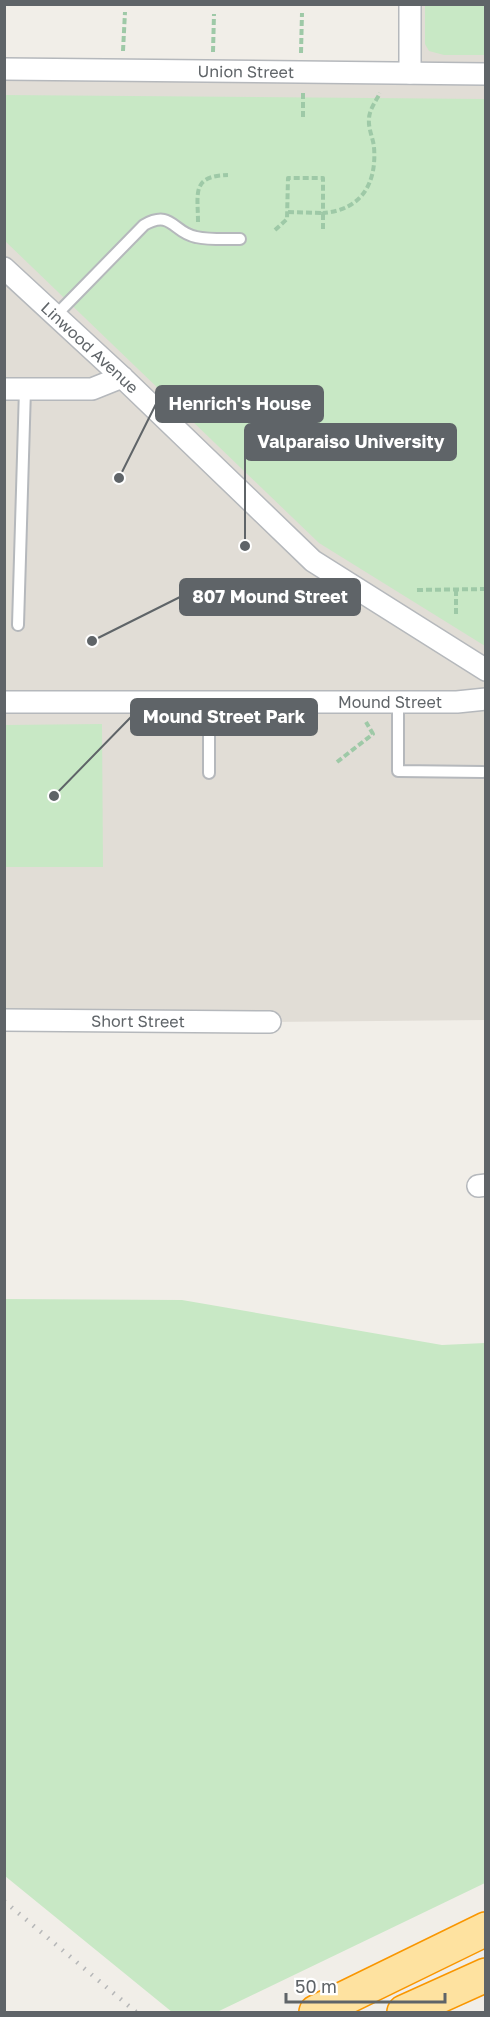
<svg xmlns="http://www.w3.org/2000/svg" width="490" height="2017" font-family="'Golos Text',sans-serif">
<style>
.education{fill:#e1ddd6}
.green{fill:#c8e8c5}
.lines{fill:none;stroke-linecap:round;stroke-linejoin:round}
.service-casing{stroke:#b5b8bc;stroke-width:14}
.minor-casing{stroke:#b5b8bc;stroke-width:24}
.trunk-casing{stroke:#f99600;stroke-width:36}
.path{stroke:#9ec9a7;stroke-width:4;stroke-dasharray:6 3;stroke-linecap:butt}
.service{stroke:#fff;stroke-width:10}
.minor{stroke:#fff;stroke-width:21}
.trunk{stroke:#fee2a0;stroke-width:33}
.rail{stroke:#b6b7b8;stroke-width:4.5;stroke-dasharray:1.5 8;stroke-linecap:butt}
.labels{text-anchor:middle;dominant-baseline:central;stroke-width:4.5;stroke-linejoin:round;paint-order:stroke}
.street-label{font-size:16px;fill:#5f6468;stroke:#fff}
.leader{fill:none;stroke:#5f6468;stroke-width:2}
.callout-dot{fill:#5f6468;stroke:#fff;stroke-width:2}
.callout{fill:#5f6468;stroke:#5f6468;stroke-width:2}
.callout-label{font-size:18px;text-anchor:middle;font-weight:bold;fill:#fff}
</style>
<rect width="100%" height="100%" fill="#f1eee8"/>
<path class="education" d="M410 5H485V1020L270 1022 5 1020V69L409 73Z"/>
<g class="green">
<path d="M425 5H485V55H444L429 51 425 44Z"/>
<path d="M4 95 485 99V646L319 543 5 241Z"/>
<path d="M102 724 103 867H5V725Z"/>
<path d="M4 1299 182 1300 442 1345 485 1343V1883L217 2012H172L5 1876Z"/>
</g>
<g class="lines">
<g class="service-casing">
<g id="service">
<path d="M56 315 144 225C172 209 173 233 196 237 210 240 225 239 240 239"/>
<path d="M18 625 25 389"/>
<path d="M209 702V773"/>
<path d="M398 702V771L483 772"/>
</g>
</g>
<g class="minor-casing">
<g id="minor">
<path id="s1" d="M4 69 486 74"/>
<path d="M410 73V4"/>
<path id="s2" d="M4 268 122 377 313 561 486 670"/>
<path d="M4 389H92L122 377"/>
<path id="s3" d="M4 702H457L486 699"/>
<path id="s4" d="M4 1020 270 1022"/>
<path d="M478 1186 486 1185"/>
</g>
</g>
<g class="trunk-casing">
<g id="trunk">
<path d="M316 2012 486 1929"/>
<path d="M404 2012 486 1975"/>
</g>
</g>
<g class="path">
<path d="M123 51 125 12"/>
<path d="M213 52 214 14"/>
<path d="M301 53 302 13"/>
<path d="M303 117V91"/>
<path d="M288 212 323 213V230"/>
<path d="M198 222C198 193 191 176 228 175"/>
<path d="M275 230 287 219 288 178H323V213C361 210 377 184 374 147 373 138 368 128 369 119 369 110 376 101 380 93"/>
<path d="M417 590 486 589"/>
<path d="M456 590V615"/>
<path d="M337 762 373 734 366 722"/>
</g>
<use href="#service" class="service"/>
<use href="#minor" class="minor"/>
<use href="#trunk" class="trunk"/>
<path class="rail" d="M4 1901 136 2012"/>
</g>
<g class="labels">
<g class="street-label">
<text stroke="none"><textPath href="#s1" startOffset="242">Union Street</textPath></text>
<text stroke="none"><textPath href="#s2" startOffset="117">Linwood Avenue</textPath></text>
<text stroke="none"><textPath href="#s3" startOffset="386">Mound Street</textPath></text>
<text stroke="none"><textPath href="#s4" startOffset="134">Short Street</textPath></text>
</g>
</g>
<path class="leader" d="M119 478L156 404M245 546L245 442M92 641L180 597M54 796L131 717"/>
<g class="callout-dot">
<circle cx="119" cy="478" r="6"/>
<circle cx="245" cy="546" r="6"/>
<circle cx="92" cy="641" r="6"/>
<circle cx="54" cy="796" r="6"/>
</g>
<g class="callout">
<rect x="156" y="386" width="167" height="36" rx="6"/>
<rect x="245" y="424" width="211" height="36" rx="6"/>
<rect x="180" y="579" width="180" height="36" rx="6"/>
<rect x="131" y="699" width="186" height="36" rx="6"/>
</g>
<g class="callout-label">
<text x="240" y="410">Henrich's House</text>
<text x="351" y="448">Valparaiso University</text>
<text x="270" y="603">807 Mound Street</text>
<text x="224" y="723">Mound Street Park</text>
</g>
<rect width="490" height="2017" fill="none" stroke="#5f6468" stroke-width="12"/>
<path d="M286 1993v9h159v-9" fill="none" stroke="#5f6468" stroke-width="3"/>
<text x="295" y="1993" font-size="18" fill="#5f6468" stroke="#ffffff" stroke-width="4.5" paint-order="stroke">50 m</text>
</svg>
